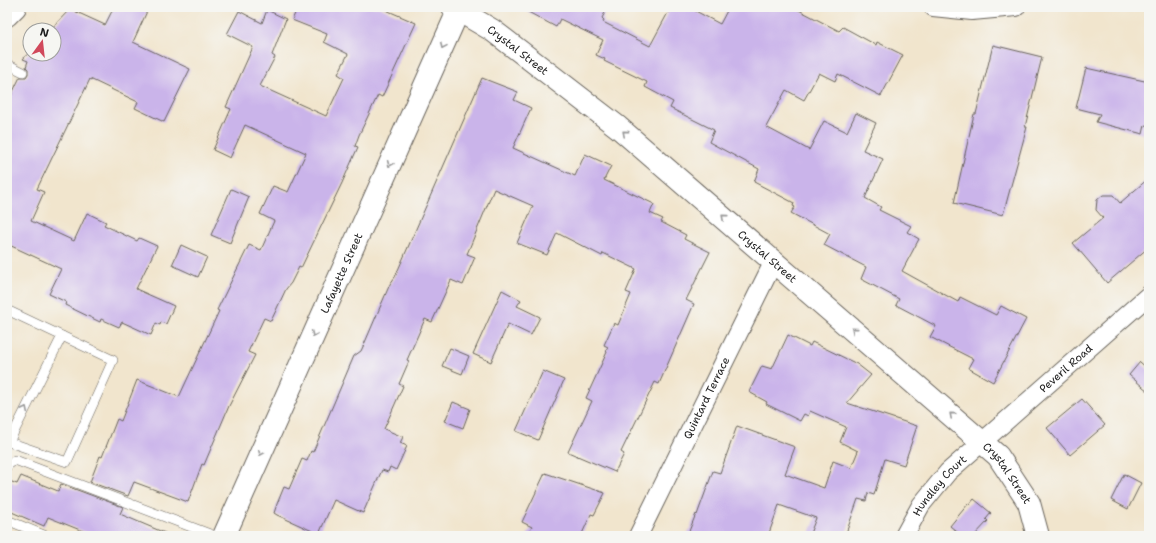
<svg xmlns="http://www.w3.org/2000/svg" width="1156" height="543" font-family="'Shantell Sans',sans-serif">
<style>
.building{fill:#cab4ea}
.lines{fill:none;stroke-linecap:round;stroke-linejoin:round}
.lane-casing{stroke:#67625a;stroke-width:10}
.street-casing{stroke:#67625a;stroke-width:20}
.secondary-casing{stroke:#67625a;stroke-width:24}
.lane{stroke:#fff;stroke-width:9}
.street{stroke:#fff;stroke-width:18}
.secondary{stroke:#fff;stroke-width:22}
.oneway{stroke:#999}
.labels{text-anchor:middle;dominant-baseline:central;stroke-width:4;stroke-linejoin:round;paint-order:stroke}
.street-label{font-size:11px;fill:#1c1c1c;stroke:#f6f6f2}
</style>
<rect width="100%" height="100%" fill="#f6f6f2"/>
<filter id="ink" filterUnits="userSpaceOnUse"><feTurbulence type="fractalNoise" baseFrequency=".025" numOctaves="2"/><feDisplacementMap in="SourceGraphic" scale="8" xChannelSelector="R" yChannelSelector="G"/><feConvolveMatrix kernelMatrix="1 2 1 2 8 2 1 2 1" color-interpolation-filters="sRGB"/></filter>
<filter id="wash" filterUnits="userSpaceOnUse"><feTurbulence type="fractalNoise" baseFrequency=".012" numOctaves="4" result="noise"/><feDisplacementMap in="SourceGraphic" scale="16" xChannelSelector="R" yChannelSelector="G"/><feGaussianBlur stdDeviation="0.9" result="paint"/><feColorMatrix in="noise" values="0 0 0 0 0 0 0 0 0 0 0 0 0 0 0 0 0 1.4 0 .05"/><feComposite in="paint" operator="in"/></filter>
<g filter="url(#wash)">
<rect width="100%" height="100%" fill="#f1e5cd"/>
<g id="blocks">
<g class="building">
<path d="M114 7H149L133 42 190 69 164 122 135 108 138 102 90 79 37 189 44 192 31 221 74 241 87 213 106 222 104 225 137 241 139 238 157 246 136 289 174 306 166 324 161 322 160 325 156 323 151 335 122 322 119 327 101 319 100 322 65 305 66 302 49 294 61 269 7 244V104L20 77H26L28 74V69L26 67 28 61 23 59 30 51V54H54V30H50L70 9 105 25Z"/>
<path d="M298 7H379L416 23 382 97 378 95 359 135 355 146 358 147 342 183 301 268 299 267 291 283 286 289 271 321 264 318 248 352 255 355 229 406 204 465 202 464 188 502 134 482 128 496 90 482 100 456 102 457 117 419 121 421 137 380 179 397 219 311 217 310 249 245 261 250 274 221 260 214 273 186 288 192 306 153 245 125 230 158 213 150 231 109 226 107 253 47 227 34 239 11 262 23 267 10 286 19 272 55 275 57 260 86 326 116 344 78 338 74 348 54 324 42 327 34 292 20Z"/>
<path d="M519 7H608L602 18 604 20 603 22 650 46 671 7H688L720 24 729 7H793L839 31 843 27 876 45 877 42 903 55 881 96 838 74 835 81 819 73 804 100 786 90 766 127 809 150 824 121 847 132 856 113 876 123 863 150 883 159 865 198 881 207 879 210 911 226 907 232 919 239 902 271 958 302 960 297 996 315 1001 306 1026 319 993 382 968 368 973 359 930 337 936 326 896 305 899 299 861 279 866 267 824 245 830 234 791 213 795 207 793 206 794 203 754 182 759 169 709 142 714 130 670 108 673 102 645 87 647 82 604 61 605 59 596 55 603 40 560 19 556 27Z"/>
<path d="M993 45 1042 57 1025 127H1027L1003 215 954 203 974 114H976Z"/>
<path d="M1086 68 1149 82V126L1145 125 1143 134 1096 122 1100 114 1076 108Z"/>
<path d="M482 78 518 92 514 100 531 108 513 148 575 176 585 154 611 166 604 180 654 204 650 213 663 219 661 222 686 235 684 239 710 252 686 300 694 304 659 384 655 382 621 452 624 454 615 472 568 452 592 401 586 398 607 352 606 351 608 347 604 345 614 323 618 325 631 294 626 292 636 269 603 253 602 256 557 233 547 255 517 243 533 206 494 189 467 254 475 257 463 285 451 280 432 322 425 319 407 360 409 361 399 384 403 386 384 429 403 437 400 443 407 446 396 470 390 467 388 472 382 470 363 513 334 500 319 534 277 515 274 513 277 504 284 487 289 489 302 459 307 461 311 451 313 452 354 356 361 351 366 340 390 284 395 277Z"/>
<path d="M1149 178V247L1107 283 1073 243 1103 218 1096 210 1097 200 1103 195H1113L1120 203Z"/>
<path d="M231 189 249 197 230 243 211 235Z"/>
<path d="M181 245 207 257 198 277 172 265Z"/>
<path d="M502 290 521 300 517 306 540 317 531 335 508 324 491 362 473 354Z"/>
<path d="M788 335 810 346 812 342 857 364 871 375 847 403 917 426 904 465 885 459 874 495 868 493 866 501 858 499 845 536H809L816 518 779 505 768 536H687L696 514 697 515 713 471 720 473 737 426 795 447 785 474 824 488 833 461 851 468 858 451 840 442 846 427 810 411 808 416 804 414 800 421 766 404 767 402 749 392 762 366 772 369Z"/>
<path d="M450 348 469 356 462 374 442 366Z"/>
<path d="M1140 362 1149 370V392L1129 375Z"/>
<path d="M543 371 564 380 538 440 516 431Z"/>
<path d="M1082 399 1105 425 1070 455 1047 428Z"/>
<path d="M453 402 470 409 463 428 445 421Z"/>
<path d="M545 473 605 493 594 515 591 514 581 536H527L532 527 522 522Z"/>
<path d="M1124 474 1141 483 1128 509 1111 500Z"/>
<path d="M21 476 58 491 61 484 123 507 120 514 172 536H95L48 517 44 526 7 510V480L17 484Z"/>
<path d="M974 499 991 513 986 519 988 521 974 536H962L950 526 968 504 969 505Z"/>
</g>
</g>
</g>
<g filter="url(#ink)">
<use href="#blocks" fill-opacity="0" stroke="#67625a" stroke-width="1"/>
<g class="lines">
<g class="lane-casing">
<g id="lane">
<path d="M7 64 23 72"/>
<path d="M7 310 62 336 9 442 7 441"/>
<path d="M9 442 67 462 113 360 62 336"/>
<path d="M7 466 15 460 215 536"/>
<path d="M7 520 46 536"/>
</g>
</g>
<g class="street-casing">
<g id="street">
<path d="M933 7 972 11 1016 7"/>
<path id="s1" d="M638 536 774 261"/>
<path id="s2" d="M904 536 921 505 948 472 1149 295"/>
</g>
</g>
<g class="secondary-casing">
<g id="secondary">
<path id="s3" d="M453 7 492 30 618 127 998 456 1029 503 1038 536"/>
<path d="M7 15 15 7"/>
<path id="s4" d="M224 536 460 7"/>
</g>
</g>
<use href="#lane" class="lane"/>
<use href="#street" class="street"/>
<use href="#secondary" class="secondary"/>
</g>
<defs><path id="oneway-chevron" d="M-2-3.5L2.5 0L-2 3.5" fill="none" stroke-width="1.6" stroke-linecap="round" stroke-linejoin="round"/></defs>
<g class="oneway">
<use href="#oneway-chevron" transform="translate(443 46) rotate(114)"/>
<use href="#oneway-chevron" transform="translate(625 133) rotate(-139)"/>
<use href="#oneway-chevron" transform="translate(390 164) rotate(114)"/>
<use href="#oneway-chevron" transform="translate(724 217) rotate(-139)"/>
<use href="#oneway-chevron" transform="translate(854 330) rotate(-139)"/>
<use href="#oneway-chevron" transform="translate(314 334) rotate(114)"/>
<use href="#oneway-chevron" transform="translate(25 409) rotate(-64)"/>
<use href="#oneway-chevron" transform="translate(952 415) rotate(-139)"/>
<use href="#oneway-chevron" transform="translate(261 453) rotate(114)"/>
</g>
</g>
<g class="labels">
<g class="street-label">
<text stroke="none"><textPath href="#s3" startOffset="78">Crystal Street</textPath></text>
<text stroke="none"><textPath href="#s3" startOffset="402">Crystal Street</textPath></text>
<text stroke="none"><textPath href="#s4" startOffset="288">Lafayette Street</textPath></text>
<text stroke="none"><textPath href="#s2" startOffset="235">Peveril Road</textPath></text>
<text stroke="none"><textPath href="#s1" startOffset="154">Quintard Terrace</textPath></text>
<text stroke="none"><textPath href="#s3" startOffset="726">Crystal Street</textPath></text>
<text stroke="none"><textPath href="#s2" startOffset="62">Hundley Court</textPath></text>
</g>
</g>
<rect width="1156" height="543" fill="none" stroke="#f6f6f2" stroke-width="24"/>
<g transform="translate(42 42) rotate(15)"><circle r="19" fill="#f6f6f2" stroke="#9f9f9c"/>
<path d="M0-3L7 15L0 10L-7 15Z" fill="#d1495b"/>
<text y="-6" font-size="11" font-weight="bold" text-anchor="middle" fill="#1c1c1c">N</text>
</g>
</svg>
